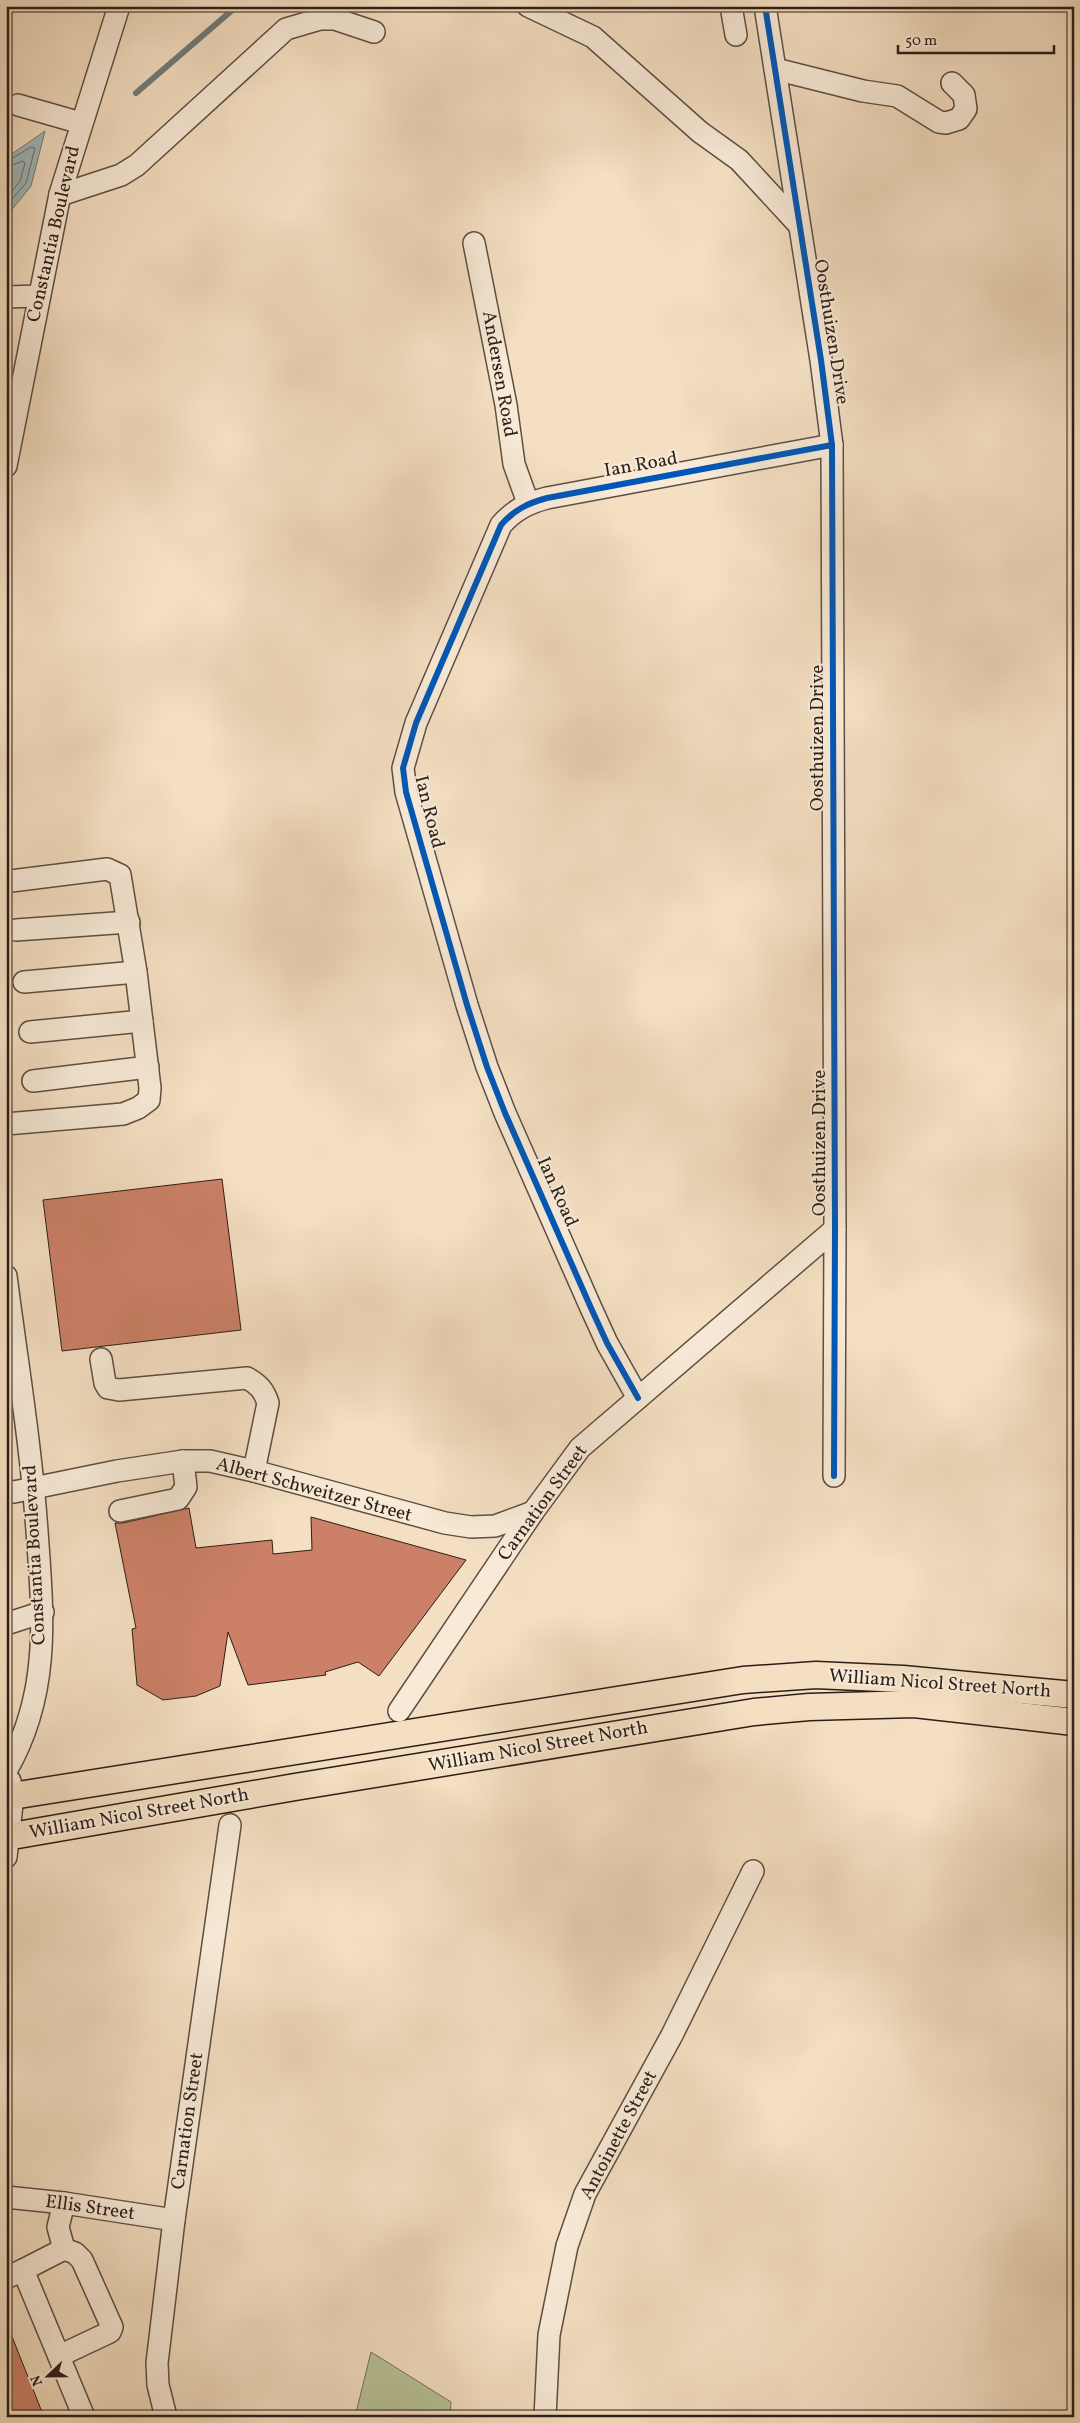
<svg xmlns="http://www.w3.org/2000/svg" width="1080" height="2423" font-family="Vollkorn,serif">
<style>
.green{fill:#b7c297;stroke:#727058}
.water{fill:#9fbabd;stroke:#717c7b}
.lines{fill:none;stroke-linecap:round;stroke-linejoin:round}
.shore{stroke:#666c6a;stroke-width:1}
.stream{stroke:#717c7b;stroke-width:6}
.building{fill:#cc8068;stroke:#2c1e18}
.minor-casing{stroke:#5e4e42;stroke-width:24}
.major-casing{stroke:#2c1e18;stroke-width:29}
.minor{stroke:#f8ead7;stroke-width:21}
.major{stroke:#f4dfc2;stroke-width:26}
.cycleway-casing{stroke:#f8ead7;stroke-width:9}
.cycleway{stroke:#0057b8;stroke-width:6}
.labels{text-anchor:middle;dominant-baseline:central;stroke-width:4;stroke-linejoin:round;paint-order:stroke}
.street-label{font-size:19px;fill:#2c1e18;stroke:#f8ead7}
</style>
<rect width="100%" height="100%" fill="#f4dfc2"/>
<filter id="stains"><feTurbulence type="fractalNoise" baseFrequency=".004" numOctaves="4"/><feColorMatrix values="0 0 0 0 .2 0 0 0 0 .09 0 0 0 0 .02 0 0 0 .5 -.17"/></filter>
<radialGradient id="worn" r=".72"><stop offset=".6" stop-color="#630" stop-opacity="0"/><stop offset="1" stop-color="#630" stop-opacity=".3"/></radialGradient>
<path class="green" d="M371 2352 451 2402 450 2417H355Z"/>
<path class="water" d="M45 131 31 186 10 212 6 211V158Z"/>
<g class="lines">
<g class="shore">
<path d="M6 162 31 147 35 148 26 183 6 206"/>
<path d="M6 168 22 161 25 163 20 181 6 199"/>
</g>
<path class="stream" d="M136 93 237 6"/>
</g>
<g class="building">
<path d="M222 1179 241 1330 62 1351 43 1200Z"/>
<path d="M189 1508 196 1548 272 1540 273 1554 312 1550 311 1517 466 1560 379 1676 358 1662 325 1672 326 1675 248 1685 228 1632 220 1686 196 1696 163 1700 137 1685 132 1629 136 1628 115 1523H123Z"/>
<path d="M6 2324H7L44 2417H6Z"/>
</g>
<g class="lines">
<g class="minor-casing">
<g id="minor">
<path d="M528 6 593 37 700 132 739 160 799 225"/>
<path d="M731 6 736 35"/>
<path d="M765 6 821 360 832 445 835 1229 834 1476"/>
<path d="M775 69 863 91 897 96 939 122 946 123 959 119 966 109 964 95 952 83"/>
<path d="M18 105 81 123"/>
<path d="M60 195 121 175 137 165 286 29 320 19H335L374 32"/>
<path d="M474 243 506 405 514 464 528 503"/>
<path d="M6 297 39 296"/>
<path d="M6 466 60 194 119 6"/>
<path d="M16 930 129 922"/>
<path d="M24 982 136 972"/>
<path d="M30 1032 142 1021"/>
<path d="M33 1081 148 1067"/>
<path d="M6 1124 123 1114 138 1108 149 1100 150 1088 136 972 120 875 107 869 11 881"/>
<path d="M6 1276C17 1361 31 1446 37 1531 43 1615 51 1694 6 1771"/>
<path d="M101 1359 105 1383 108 1388 119 1390 247 1378C258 1384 264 1390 268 1403L254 1471"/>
<path d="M638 1398 607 1343 591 1308 505 1113 487 1067 467 1005 406 792 403 768 416 723 501 525C514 510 528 503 547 498L832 445"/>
<path d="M6 1491 14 1492 117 1471 183 1461H210L254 1471 445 1523 471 1527 495 1526 533 1512"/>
<path d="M120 1511 178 1499 186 1487 183 1461"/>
<path d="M6 1624 43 1612"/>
<path d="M399 1711 533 1512 580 1448 835 1229"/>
<path d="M6 1857 13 1796 10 1781"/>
<path d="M6 2197 64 2203 174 2220"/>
<path d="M64 2203 58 2227 64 2249 23 2270 84 2417"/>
<path d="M6 2278 23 2270"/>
<path d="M59 2356 110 2332 112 2327 82 2260 75 2253 64 2249"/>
<path d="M166 2417 158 2385 157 2363 174 2220 230 1825"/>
<path d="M545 2417 549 2335 567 2246 585 2194 672 2035 753 1871"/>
</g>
</g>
<g class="major-casing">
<g id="major">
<path d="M6 1797 743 1680 816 1675 903 1679 1074 1695"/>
<path d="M6 1837 295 1787 754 1712 809 1707 914 1704 1074 1722"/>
</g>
</g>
<use href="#minor" class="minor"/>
<use href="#major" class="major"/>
<g class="cycleway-casing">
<g id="cycleway">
<path d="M765 6 821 360 832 445 835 1229 834 1476"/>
<path d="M638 1398 607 1343 591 1308 505 1113 487 1067 467 1005 406 792 403 768 416 723 501 525C514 510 528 503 547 498L832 445"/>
</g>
</g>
<use href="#cycleway" class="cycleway"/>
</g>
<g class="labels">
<g class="street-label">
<text transform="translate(54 234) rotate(-77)">Constantia Boulevard</text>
<text transform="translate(831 332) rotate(81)">Oosthuizen Drive</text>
<text transform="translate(499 374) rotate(80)">Andersen Road</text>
<text transform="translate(641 465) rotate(-10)">Ian Road</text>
<text transform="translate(818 738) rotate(-90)">Oosthuizen Drive</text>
<text transform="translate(429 812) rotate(76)">Ian Road</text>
<text transform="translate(820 1143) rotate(-90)">Oosthuizen Drive</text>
<text transform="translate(557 1192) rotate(66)">Ian Road</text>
<text transform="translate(314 1490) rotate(15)">Albert Schweitzer Street</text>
<text transform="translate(543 1503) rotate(-54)">Carnation Street</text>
<text transform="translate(35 1555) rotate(-93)">Constantia Boulevard</text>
<text transform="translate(940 1684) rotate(4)">William Nicol Street North</text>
<text transform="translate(538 1747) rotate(-10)">William Nicol Street North</text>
<text transform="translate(139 1814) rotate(-10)">William Nicol Street North</text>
<text transform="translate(188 2121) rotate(-82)">Carnation Street</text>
<text transform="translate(619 2135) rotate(-62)">Antoinette Street</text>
<text transform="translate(90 2208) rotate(8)">Ellis Street</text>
</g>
</g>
<rect width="1080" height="2423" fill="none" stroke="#f4dfc2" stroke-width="25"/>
<rect x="8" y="8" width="1065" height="2408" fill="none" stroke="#2c1e18" stroke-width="2.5"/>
<rect x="12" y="12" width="1055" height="2398" fill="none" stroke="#2c1e18"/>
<g transform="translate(48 2376) rotate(248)" stroke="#f8ead7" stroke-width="4" paint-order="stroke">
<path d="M0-4L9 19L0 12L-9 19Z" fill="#2c1e18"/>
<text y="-8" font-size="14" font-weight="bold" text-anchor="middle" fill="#2c1e18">N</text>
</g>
<path d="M898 45v8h156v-8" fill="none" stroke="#2c1e18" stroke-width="2.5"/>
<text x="905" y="45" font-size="15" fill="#2c1e18" stroke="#f8ead7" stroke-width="4" paint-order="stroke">50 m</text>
<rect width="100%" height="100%" filter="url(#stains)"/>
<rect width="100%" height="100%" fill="url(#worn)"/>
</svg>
